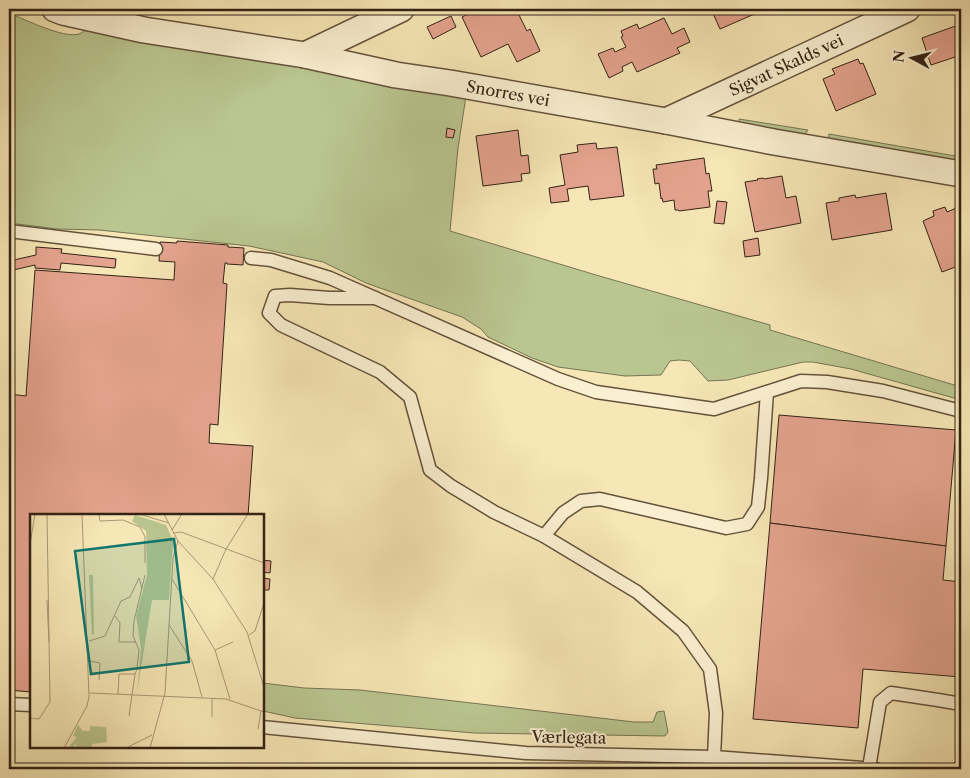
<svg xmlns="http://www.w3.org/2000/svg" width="970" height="778" font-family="'Libre Caslon Text',serif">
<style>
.green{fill:#bac690;stroke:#767452}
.building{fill:#e4a38e;stroke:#332214}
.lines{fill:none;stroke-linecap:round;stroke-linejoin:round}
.service-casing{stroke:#64533c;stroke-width:15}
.minor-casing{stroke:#64533c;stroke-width:28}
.service{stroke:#faefd0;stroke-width:12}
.minor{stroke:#faefd0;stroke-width:25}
.labels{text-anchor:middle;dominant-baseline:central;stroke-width:4;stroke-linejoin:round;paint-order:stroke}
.street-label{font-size:16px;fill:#332214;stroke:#faefd0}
.inset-road{fill:none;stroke:#a99875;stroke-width:1}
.view{fill:#0f766e;fill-opacity:0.15;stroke:#0f766e;stroke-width:2.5}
.inset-edge{fill:none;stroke:#332214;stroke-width:2.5}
</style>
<rect width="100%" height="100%" fill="#f7e7b6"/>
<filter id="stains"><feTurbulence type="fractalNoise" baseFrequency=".004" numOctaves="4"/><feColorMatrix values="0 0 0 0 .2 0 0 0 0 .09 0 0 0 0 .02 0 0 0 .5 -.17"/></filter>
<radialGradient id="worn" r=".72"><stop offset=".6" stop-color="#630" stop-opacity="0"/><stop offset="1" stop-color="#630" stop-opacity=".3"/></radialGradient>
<g class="green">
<path d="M9 13C24 19 64 39 79 34 82 33 84 31 86 30L466 96 458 148 450 231 596 275 770 325V330L961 387V400L851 369 813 362H803L728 380 708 381 690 361 679 360 670 361 661 375 625 376 558 367 532 358 488 337 481 329 462 317 366 283 323 262 249 246 99 230 57 229 9 223Z"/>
<path d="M739 119 808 130 803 137 740 125Z"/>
<path d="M829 134 961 157V164L828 140Z"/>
<path d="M263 683 304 688 360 690 634 722H653L657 712 664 711 668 732 665 736 474 733 295 718 263 711Z"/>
</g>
<g class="building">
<path d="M471 9H516L527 31 530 29 540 51 517 62 508 44 481 57 462 17 472 12Z"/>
<path d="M711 9H757L759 12 720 29Z"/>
<path d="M451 16 456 27 433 39 427 27Z"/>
<path d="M664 18 672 34 684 28 690 42 677 48 680 53 637 72 632 62 622 67 623 71 609 78 598 54 613 48 615 52 626 47 621 37 623 36 621 31 637 24 639 29Z"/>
<path d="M961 24V55L931 65 922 38Z"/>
<path d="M858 59 860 64 863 63 876 94 836 111 823 79 835 74 832 69Z"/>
<path d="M447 128 455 130 453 138 446 137Z"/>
<path d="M518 130 521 156 528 155 530 173 521 174 522 181 483 186 476 136Z"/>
<path d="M596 143 597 149 617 147 624 196 590 200 588 186 567 189 569 201 551 203 549 188 565 185 560 155 578 152 577 145Z"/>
<path d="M704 158 706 174 709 173 712 191H708L710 207 679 211 678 210H675L674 200 663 202 662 198 661 199 659 183 655 184 653 169H657L656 165Z"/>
<path d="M782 176 786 198 796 196 801 223 755 232 745 182 758 180 757 179 763 178 764 179Z"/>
<path d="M886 193 892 230 832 240 826 203 839 201V198L855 195 856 198Z"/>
<path d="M717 201 727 202 724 224 714 223Z"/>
<path d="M961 206V257H959L961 265 942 272 923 221 934 216 933 211 945 207 947 212Z"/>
<path d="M758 238 760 255 745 257 743 241Z"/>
<path d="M177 241 228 245V247L244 248 243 265 227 264V263H225L223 283 227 284 218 425 210 424 209 443 253 446 248 516H31V692L9 690V394L26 396 35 270 174 280 175 262 159 261 160 242 177 243Z"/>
<path d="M36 247 62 249 61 253 116 259 115 268 61 263 60 270 35 268V265L9 271V261L36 255Z"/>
<path d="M779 415 956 430 946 546 770 523Z"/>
<path d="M770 523 946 546 943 580 961 582V677L863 669 858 728 753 719Z"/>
<path d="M262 560 271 561 270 573 262 572Z"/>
<path d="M262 578 270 579 269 590H262Z"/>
</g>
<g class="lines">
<g class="service-casing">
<g id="service">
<path d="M9 231 156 249"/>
<path d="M251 258 271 260 330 278 558 379 596 392 714 409 801 381 827 382 883 391 961 411"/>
<path d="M375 298H329L290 295 275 296 269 313 281 325 380 372 410 397 430 470 451 486 494 512 544 536 637 592 683 631 710 669 716 713 714 757"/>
<path d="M544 536 563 513 581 501 600 499 726 528 747 524 758 507 761 478 767 392"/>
<path d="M9 704 31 705"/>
<path d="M262 727 526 753 714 757 876 769"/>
<path d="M869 768 880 702 891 693 938 700 961 704"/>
</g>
</g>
<g class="minor-casing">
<g id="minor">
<path d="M55 9 63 12 144 30 305 55 396 75 450 83 666 121 774 142 961 174"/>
<path d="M305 55 401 9"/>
<path d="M666 121 907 9"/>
</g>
</g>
<use href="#service" class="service"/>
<use href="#minor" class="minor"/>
</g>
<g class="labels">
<g class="street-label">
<text transform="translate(786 65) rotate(-25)">Sigvat Skalds vei</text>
<text transform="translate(508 93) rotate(10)">Snorres vei</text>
<text transform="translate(569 737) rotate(1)">Værlegata</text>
</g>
</g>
<g transform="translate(30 514)">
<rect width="234" height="234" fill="#f7e7b6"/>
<path d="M105 1 136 11 143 26 139 86H122L107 179 111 134 106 102 117 61 116 17 102 7ZM59 61H63L64 120 62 121ZM48 211 53 217H60V212L76 213 77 228 62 230 61 234H47L45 229 44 234H38L47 223 43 222Z" fill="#bac690"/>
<path class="inset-road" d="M69 0 70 7 93 6 110 13 115 23V49M109 0 139 9M134 0 148 27 183 65 217 118 234 173M142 16 152 0M143 19 151 18 234 49M0 30 5 0M142 65 185 136 200 185M183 65 196 35 218 0M17 86 19 128M85 102 90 109 89 128H106M139 111 162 147 172 183M219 121 225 117 234 89M59 127 75 122 91 87 100 83 109 64 112 75M185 136 203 128M60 147 70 149 69 166M60 179 196 185 234 198M88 180 89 160H105L107 155 109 136 103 122 104 107 115 61M99 202 105 160M182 203V184M0 204 9 205 20 188 17 0M228 215 231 197M34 234 57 192 59 183 52 0M96 234 122 221M120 234 135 179 143 44 148 27"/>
<path class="view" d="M144 25 159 148 61 160 45 37Z"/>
<rect width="234" height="234" class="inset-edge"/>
</g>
<rect width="970" height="778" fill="none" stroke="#f7e7b6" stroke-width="30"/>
<rect x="10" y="10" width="950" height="758" fill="none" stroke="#332214" stroke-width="2.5"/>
<rect x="15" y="15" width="940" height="748" fill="none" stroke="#332214"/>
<g transform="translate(912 58) rotate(277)" stroke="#faefd0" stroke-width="4" paint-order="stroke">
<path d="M0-4L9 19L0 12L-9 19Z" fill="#332214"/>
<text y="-8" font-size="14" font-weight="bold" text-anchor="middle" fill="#332214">N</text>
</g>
<rect width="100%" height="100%" filter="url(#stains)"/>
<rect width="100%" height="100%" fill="url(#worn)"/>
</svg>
